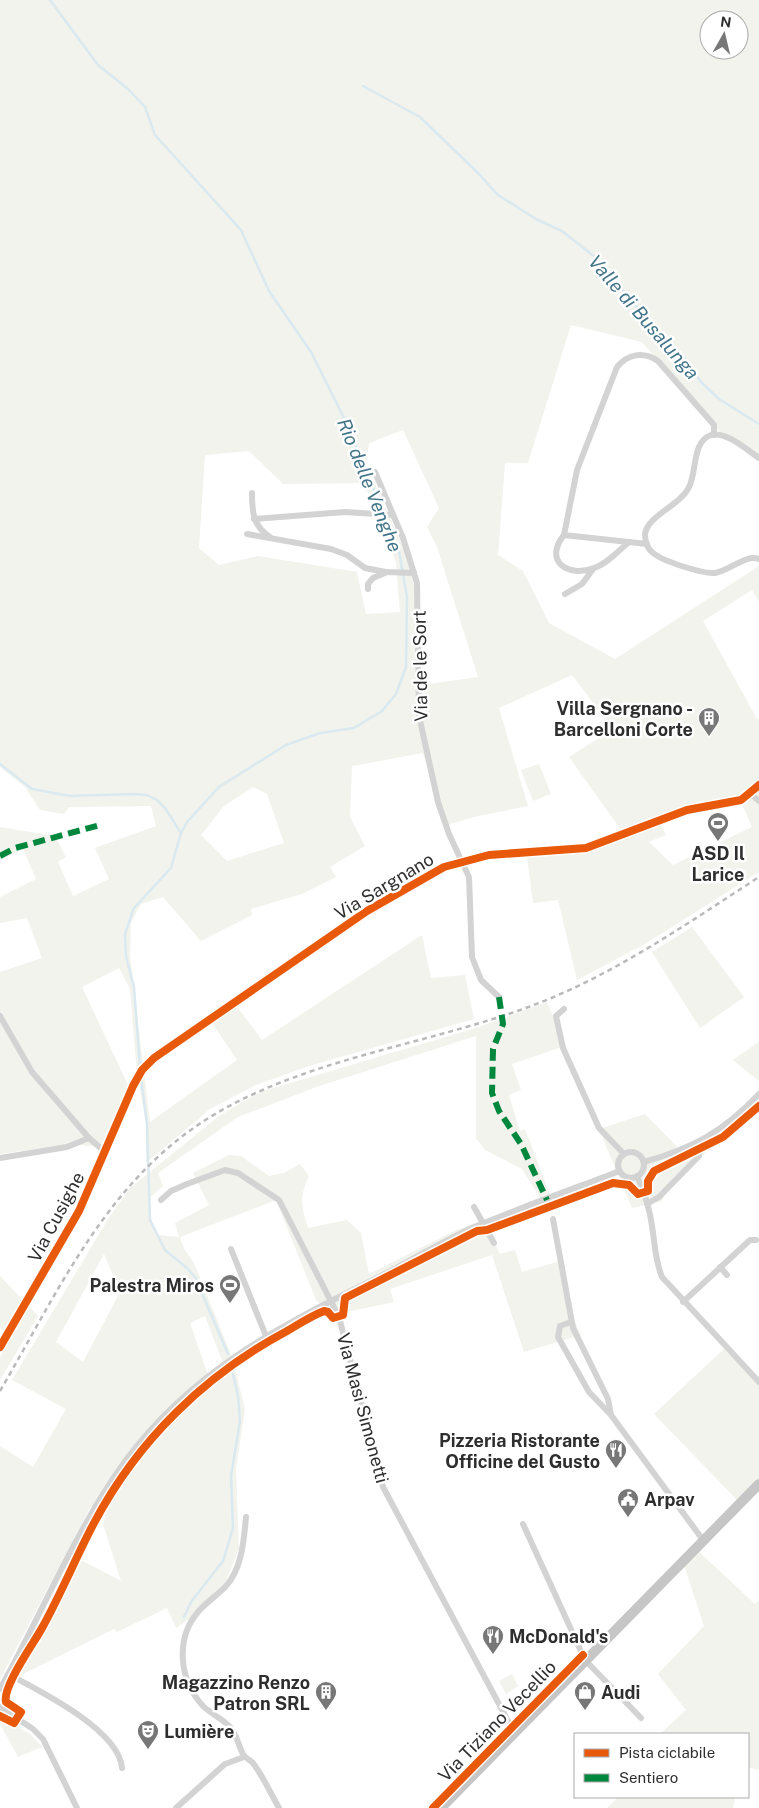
<svg xmlns="http://www.w3.org/2000/svg" width="759" height="1808" font-family="'Public Sans',sans-serif">
<style>
.green{fill:#f1f3ec;fill-rule:evenodd}
.lines{fill:none;stroke-linecap:round;stroke-linejoin:round}
.stream{stroke:#dae9f0;stroke-width:2.5}
.street{stroke:#d3d3d3;stroke-width:6}
.secondary{stroke:#ccc;stroke-width:9}
.primary{stroke:#c6c6c6;stroke-width:10}
.rail{stroke:#bababa;stroke-width:2.5;stroke-dasharray:5 4;stroke-linecap:butt}
.quiet{stroke:#00873e;stroke-width:6;stroke-dasharray:12 6;stroke-linecap:butt}
.cycleway-casing{stroke:#fff;stroke-width:11}
.cycleway{stroke:#e8590c;stroke-width:8}
.labels{text-anchor:middle;dominant-baseline:central;stroke-width:5;stroke-linejoin:round;paint-order:stroke}
.street-label{font-size:18px;fill:#2e2e2e;stroke:#fff}
.poi-label{font-size:18px;font-weight:bold;fill:#2e2e2e;stroke:#fff;text-anchor:end}
.water-label{font-size:19px;font-style:italic;fill:#427489;stroke:#fff}
</style>
<rect width="100%" height="100%" fill="#fff"/>
<g class="green">
<path d="M0 0H759V455L718 430 642 342 571 325 528 463H505L498 555 523 571 549 623 615 659 759 566V602L752 590 703 621 757 719 759 718V787L756 790 759 793V872L645 944 577 980 558 900 533 903 526 849 614 841 626 837 569 757 613 729 572 675 499 708 528 806 474 817 444 826 423 753 352 766 350 817 365 846 330 867 336 877 302 894 251 909 252 915 201 941 163 897 141 904 131 923 130 956 150 1122 237 1060 211 1021 235 1004 262 1040 422 935 431 978 465 975 474 1019 309 1066 256 1085 210 1109 146 1163V1123L137 1074 130 989 119 968 82 987 128 1085 103 1147 69 1144 0 1154V972L42 958 27 918 0 923V897L36 879 23 849 0 860V827L55 836 66 857 58 862 73 896 109 879 95 848 156 826 151 806 69 807 64 814 40 810 26 788 0 767ZM709 20H739V50H709ZM403 430 439 508 427 527 437 547 478 677 415 686 416 595 406 554 366 464 369 443ZM249 451 283 484 364 483 396 562 400 612 366 614 357 572 258 556 219 565 199 548 205 455ZM253 787 267 794 284 843 227 861 201 835 224 806ZM741 802 752 827 673 865 649 842 666 835 661 824 695 809Z"/>
<path d="M539 764 551 794 533 801 521 770Z"/>
<path d="M692 927 744 997 700 1028 652 952Z"/>
<path d="M547 1002 565 1046 512 1064 521 1090 509 1095 520 1131 525 1129 551 1197 540 1198 522 1169 485 1150 476 1138V1036L319 1086 238 1117 158 1173 163 1186 150 1197V1217L158 1235 179 1237 175 1223 209 1205 193 1173 229 1155 241 1156 269 1176 284 1173 300 1164 309 1176C299 1198 301 1206 308 1228L347 1220 361 1233 369 1274 456 1230 484 1220 500 1254 515 1250 522 1272 564 1260C567 1284 569 1313 581 1335L524 1352 492 1255 390 1289 394 1302 332 1315 316 1300 276 1200 180 1237 184 1249 194 1263 232 1357 245 1409 236 1469 239 1548 226 1581 195 1615 176 1628 167 1608 117 1632 114 1629 17 1677 79 1559 121 1581 103 1524 105 1516 91 1506 0 1679V1446L33 1467 66 1409 12 1380 108 1219 130 1188 219 1116 260 1092 476 1028ZM104 1254 120 1292 83 1362 56 1342ZM205 1316 223 1363 208 1375 190 1323Z"/>
<path d="M759 1042V1081L733 1060Z"/>
<path d="M645 1114 682 1152 701 1144 708 1150 665 1193 662 1201 632 1208 599 1129Z"/>
<path d="M0 1276 38 1316 0 1380V1357L11 1338 0 1327Z"/>
<path d="M724 1349 759 1384V1488L742 1505 654 1414Z"/>
<path d="M698 1551 755 1604 759 1600V1770L748 1767V1734H660L686 1710 658 1674 704 1626 684 1565Z"/>
<path d="M512 1674 518 1686 506 1694 499 1681Z"/>
<path d="M0 1718 29 1733 42 1747 18 1757 0 1724Z"/>
<path d="M618 1797H735L733 1808H607Z"/>
</g>
<g class="lines">
<g class="stream">
<path d="M50 0 98 65 128 89 145 107 155 135 241 230 269 291 311 352 347 424 399 551 407 597 406 667 396 694 382 711 354 728 320 733 286 745 219 787 187 822 181 833 171 868 134 908 125 934 126 956 134 987 140 1067"/>
<path d="M363 86 420 117 477 172 498 195 536 219 562 231 595 257 640 311 683 356 701 382 719 399 759 424"/>
<path d="M0 764 32 789 70 796 134 794 147 795 157 800 165 808 181 833"/>
<path d="M141 1078 147 1124 150 1220 165 1250 188 1269 195 1277 228 1354"/>
<path d="M184 1617 191 1602 223 1561 233 1528 231 1476 240 1421 238 1396 233 1374"/>
</g>
<g class="street">
<path d="M759 458C747 450 726 431 711 435 692 441 697 472 689 487 680 506 648 515 645 534 645 540 647 548 652 552 661 561 703 574 715 573 729 571 746 554 759 559"/>
<path d="M375 472 403 538 417 583 419 716 438 802 449 834 469 877 472 957 481 980 499 997"/>
<path d="M252 493C252 512 253 526 270 537"/>
<path d="M254 519 345 512 392 515"/>
<path d="M247 534 331 549 347 555 365 568 386 572 414 573"/>
<path d="M564 535C543 561 568 578 594 568 607 564 618 551 629 542"/>
<path d="M647 544 564 535 577 470 617 367C628 354 643 351 658 361L714 425V435"/>
<path d="M368 589V584L373 578 387 572"/>
<path d="M565 594 582 584 593 569"/>
<path d="M751 794 759 801"/>
<path d="M564 1009 556 1016 563 1048 599 1128 624 1154"/>
<path d="M0 1016 32 1072 89 1138 105 1152"/>
<circle cx="631" cy="1165" r="13"/>
<path d="M0 1158 67 1147 89 1138"/>
<path d="M644 1162C693 1148 723 1132 759 1094"/>
<path d="M637 1176C644 1192 650 1209 652 1226 655 1244 655 1260 662 1277L759 1382"/>
<path d="M161 1200 171 1191 187 1184 225 1170 238 1173 279 1200 339 1317 383 1487 514 1732"/>
<path d="M647 1204 659 1197 699 1156V1142"/>
<path d="M474 1207 494 1243"/>
<path d="M553 1219 573 1328 608 1399 611 1415"/>
<path d="M231 1249 266 1336"/>
<path d="M720 1267 727 1275"/>
<path d="M683 1302 750 1240H756"/>
<path d="M571 1322 560 1326 558 1337 589 1392 611 1415 703 1540"/>
<path d="M246 1517C244 1539 242 1569 226 1586 218 1595 206 1602 198 1612 175 1639 179 1680 203 1706 211 1714 223 1719 230 1727 237 1735 238 1745 243 1754 245 1758 249 1759 252 1762 263 1775 270 1793 279 1808"/>
<path d="M523 1524 585 1660 641 1718"/>
<path d="M8 1674C40 1691 119 1730 122 1768"/>
<path d="M0 1689C42 1614 75 1530 126 1460 191 1373 274 1329 369 1282 403 1265 436 1245 470 1229 519 1208 570 1190 620 1171"/>
<path d="M0 1707 33 1729 43 1739 77 1808"/>
<path d="M176 1808 225 1764 244 1757"/>
</g>
<path class="secondary" d="M0 1347 79 1211 133 1086 142 1070 154 1058 367 911 444 867 489 855 586 848 687 810 741 800 759 785"/>
<path class="primary" d="M441 1808 759 1484"/>
<path class="rail" d="M0 1391C51 1304 95 1207 175 1142 275 1060 421 1049 539 1003 618 972 688 923 759 877"/>
<g class="quiet">
<path d="M0 856 15 848 100 825"/>
<path d="M499 997 503 1024 493 1049 492 1093 499 1111 521 1144 547 1200"/>
</g>
<g class="cycleway-casing">
<g id="cycleway">
<path d="M0 1347 79 1211 133 1086 142 1070 154 1058 367 911 444 867 489 855 586 848 687 810 741 800 759 785"/>
<path d="M0 1716 14 1723 21 1712 6 1702C2 1687 34 1643 42 1628 61 1594 76 1557 94 1523 138 1440 205 1375 287 1331 299 1324 311 1316 324 1311L328 1312 333 1318 343 1315 345 1298 477 1231 487 1230 613 1183 629 1185 638 1194 648 1191V1181L654 1171 723 1137 759 1106"/>
<path d="M433 1808 583 1655"/>
</g>
</g>
<use href="#cycleway" class="cycleway"/>
</g>
<defs>
<g id="building-pin" transform="scale(1.125)"><path d="M0 17L-7.5 6A9.5 9.5 0 1 1 7.5 6Z" fill="#777" stroke="#fff"/><path d="M-4-6H4V6H1V3H-1V6H-4ZM-2.5-4.3h1.7v1.8h-1.7ZM.8-4.3h1.7v1.8H.8ZM-2.5-1h1.7V.8h-1.7ZM.8-1h1.7V.8H.8Z" fill="#fff"/></g>
<g id="stadium-pin" transform="scale(1.125)"><path d="M0 17L-7.5 6A9.5 9.5 0 1 1 7.5 6Z" fill="#777" stroke="#fff"/><path d="M0-5a6.5 5 0 1 0 0 10a6.5 5 0 1 0 0-10ZM-3.5-1.8h7v3.6h-7Z" fill="#fff"/></g>
<g id="restaurant-pin" transform="scale(1.125)"><path d="M0 17L-7.5 6A9.5 9.5 0 1 1 7.5 6Z" fill="#777" stroke="#fff"/><path d="M-5-6h1v4h1v-4h1v4h1v-4h1v5L-1.5 .5V6h-2V.5L-5-1ZM5-6V6H3V1.5H1.5Q1.5-4 5-6Z" fill="#fff"/></g>
<g id="civic-pin" transform="scale(1.125)"><path d="M0 17L-7.5 6A9.5 9.5 0 1 1 7.5 6Z" fill="#777" stroke="#fff"/><path d="M-.6-6.5H3V-4.5H.6V-3L4-1V1h2V6H-6V1h2V-1L-.6-3ZM-1.2 2.5V6h2.4V2.5Z" fill="#fff"/></g>
<g id="shop-pin" transform="scale(1.125)"><path d="M0 17L-7.5 6A9.5 9.5 0 1 1 7.5 6Z" fill="#777" stroke="#fff"/><path d="M-5-2.5h2.3a2.7 3.5 0 0 1 5.4 0H5L5.5 6h-11ZM-1.5-2.5h3a1.5 2.3 0 0 0-3 0Z" fill="#fff"/></g>
<g id="theatre-pin" transform="scale(1.125)"><path d="M0 17L-7.5 6A9.5 9.5 0 1 1 7.5 6Z" fill="#777" stroke="#fff"/><path d="M-5-5.5Q0-4 5-5.5V0Q5 5 0 6Q-5 5-5 0ZM-3.3-2.5H-1v1.5H-3.3ZM1-2.5H3.3v1.5H1ZM-2.8 1Q0 5.5 2.8 1Z" fill="#fff"/></g>
</defs>
<g fill-rule="evenodd">
<use href="#building-pin" x="709" y="718"/>
<use href="#stadium-pin" x="718" y="823"/>
<use href="#stadium-pin" x="230" y="1285"/>
<use href="#restaurant-pin" x="616" y="1450"/>
<use href="#civic-pin" x="628" y="1499"/>
<use href="#restaurant-pin" x="493" y="1636"/>
<use href="#building-pin" x="326" y="1692"/>
<use href="#shop-pin" x="585" y="1692"/>
<use href="#theatre-pin" x="148" y="1731"/>
</g>
<g class="labels">
<g class="street-label">
<text transform="translate(420 666) rotate(-91)">Via de le Sort</text>
<text transform="translate(384 886) rotate(-31)">Via Sargnano</text>
<text transform="translate(56 1217) rotate(-62)">Via Cusighe</text>
<text transform="translate(363 1408) rotate(75)">Via Masi Simonetti</text>
<text transform="translate(497 1721) rotate(-46)">Via Tiziano Vecellio</text>
</g>
<g class="poi-label">
<text x="693" y="708">Villa Sergnano -<tspan x="693" dy="21">Barcelloni Corte</tspan></text>
<text x="718" y="853" text-anchor="middle">ASD Il<tspan x="718" dy="21">Larice</tspan></text>
<text x="214" y="1285">Palestra Miros</text>
<text x="600" y="1440">Pizzeria Ristorante<tspan x="600" dy="21">Officine del Gusto</tspan></text>
<text x="644" y="1499" text-anchor="start">Arpav</text>
<text x="509" y="1636" text-anchor="start">McDonald's</text>
<text x="310" y="1682">Magazzino Renzo<tspan x="310" dy="21">Patron SRL</tspan></text>
<text x="601" y="1692" text-anchor="start">Audi</text>
<text x="164" y="1731" text-anchor="start">Lumière</text>
</g>
<g class="water-label">
<text transform="translate(644 317) rotate(49)">Valle di Busalunga</text>
<text transform="translate(370 485) rotate(68)">Rio delle Venghe</text>
</g>
</g>
<rect x="574" y="1733" width="175" height="65" fill="#ffffff" stroke="#ababab"/>
<rect x="584" y="1749" width="25" height="8" fill="#e8590c" stroke="#ababab"/>
<text x="619" y="1758" font-size="15" fill="#2e2e2e">Pista ciclabile</text>
<rect x="584" y="1774" width="25" height="8" fill="#00873e" stroke="#ababab"/>
<text x="619" y="1783" font-size="15" fill="#2e2e2e">Sentiero</text>
<g transform="translate(724 35) rotate(8)"><circle r="24" fill="#ffffff" stroke="#ababab"/>
<path d="M0-4L9 19L0 12L-9 19Z" fill="#777777"/>
<text y="-8" font-size="14" font-weight="bold" text-anchor="middle" fill="#2e2e2e">N</text>
</g>
</svg>
